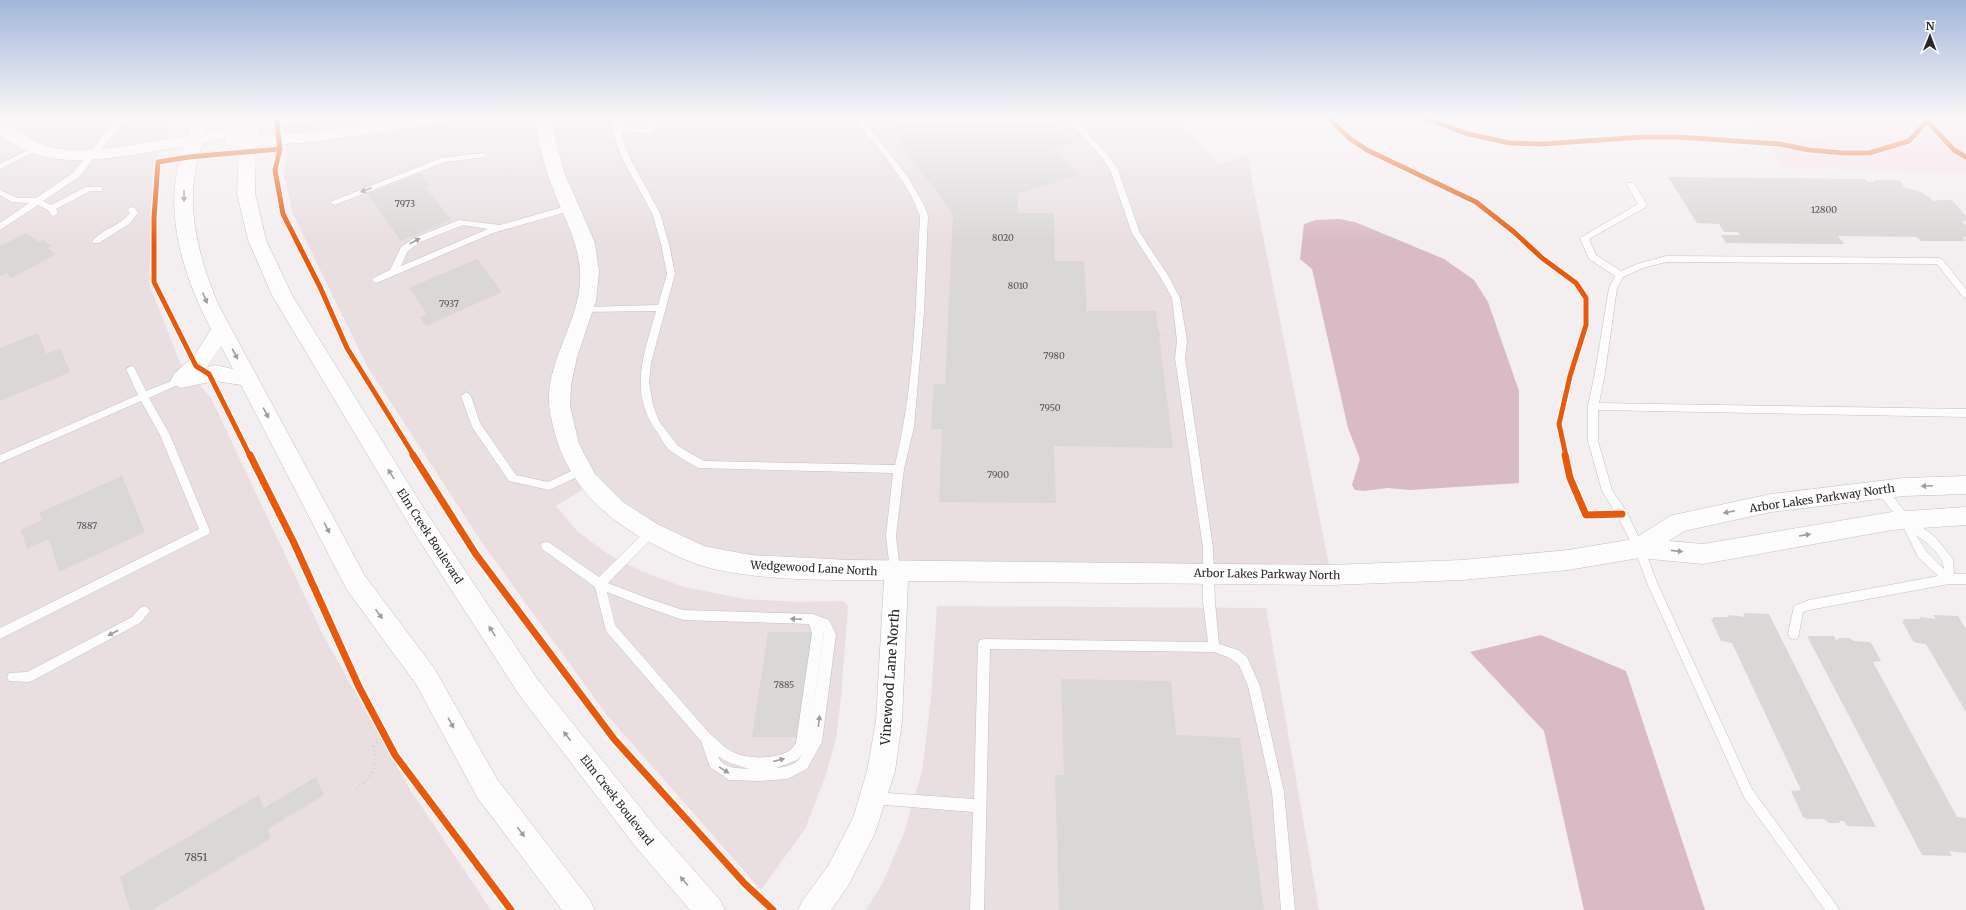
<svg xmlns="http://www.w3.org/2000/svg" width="1966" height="910" font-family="Merriweather,serif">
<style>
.built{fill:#e9dee0}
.green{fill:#f7dfe6}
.water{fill:#d8bbc4}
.building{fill:#dad7d7}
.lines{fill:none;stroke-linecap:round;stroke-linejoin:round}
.lane-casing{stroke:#c3bfc0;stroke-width:1}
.secondary-casing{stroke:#c3bfc0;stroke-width:1}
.path-far1{stroke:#d4d3d3;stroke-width:2;stroke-dasharray:1 2.5;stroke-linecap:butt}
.path{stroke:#d4d3d3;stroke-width:3;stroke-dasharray:1 3.5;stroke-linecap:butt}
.lane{fill:#fdfcfd;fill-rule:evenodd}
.secondary{fill:#fdfcfd;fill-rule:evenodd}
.cycleway-far1-casing{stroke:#fff;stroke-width:7}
.cycleway-casing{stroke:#fff;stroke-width:10}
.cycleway-far1{stroke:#e8590c;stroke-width:5}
.cycleway{stroke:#e8590c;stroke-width:7}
.oneway{fill:#9e9c9d}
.labels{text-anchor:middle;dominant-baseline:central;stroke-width:4;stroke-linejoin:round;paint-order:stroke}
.number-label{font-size:9px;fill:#575455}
.street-label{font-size:11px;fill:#292627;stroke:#fff}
.near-number-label{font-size:11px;fill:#575455}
.near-street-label{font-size:13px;fill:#292627;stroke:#fff}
</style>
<rect width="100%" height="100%" fill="#f3eeef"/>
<g class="built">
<path d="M0 117H171L165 144 153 163 149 284 181 365 211 398 324 637 411 791 491 910H0Z"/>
<path d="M282 117H1172L1220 164 1247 156 1331 575 717 559 590 485 556 506 578 532 608 554 643 572 684 587 744 599 797 602 843 601 848 606 841 697 836 738 826 774 805 829 761 890 607 715 485 547 367 366 293 214 284 174 287 154Z"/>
<path d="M937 606 1266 608 1319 910H866L883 882 904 833 922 771 931 698Z"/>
</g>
<path class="green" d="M1746 117H1966V173L1783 168Z"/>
<g class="water">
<path d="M1339 219 1355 222 1444 259 1474 280 1488 302 1519 391V483L1410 490 1388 488 1363 491 1355 490 1352 485 1360 459 1348 428 1312 269 1300 259 1304 224 1316 220Z"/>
<path d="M1541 635 1626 671 1705 910H1584L1544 731 1470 652Z"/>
</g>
<g class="building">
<path d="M886 117H1050L1072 142 1053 148 1078 175 1018 194V213H1054L1055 261H1084L1087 311H1156L1173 448 1054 446 1056 503 939 502 942 429H931L934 384H945L953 214 897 139 901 138Z"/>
<path d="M421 173 431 186 426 188 451 220 401 241 367 194Z"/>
<path d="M1668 177 1865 179 1868 182H1875L1873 180H1899L1904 185H1901L1903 187 1921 192 1934 201H1937L1936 200H1952L1966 216V221H1962L1966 225V237H1962L1966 241H1921L1917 237 1838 236 1844 244 1726 243 1721 235H1740L1738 232H1724L1719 224 1697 223Z"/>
<path d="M26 233 39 242 43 240 52 246 47 248 56 254 12 278 6 273 0 276V246Z"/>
<path d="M477 259 502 292 426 326 420 317 427 314 409 288Z"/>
<path d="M38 333 46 354 60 348 70 372 0 401V348Z"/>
<path d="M122 476 145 532 59 572 49 539 27 549 21 530 42 520 39 513Z"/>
<path d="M1743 613 1769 614 1876 827 1847 826 1844 821H1840L1839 823H1829L1824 819H1807L1803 817 1791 791 1801 790 1732 643 1721 641 1711 619H1713V617H1728L1729 615 1745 617Z"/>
<path d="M1933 615 1958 616 1966 629V712L1926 644 1917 643 1913 641 1902 621H1904L1903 619H1919L1920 617 1936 619Z"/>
<path d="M768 632H814L801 737H752Z"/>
<path d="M1807 636H1834L1836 640 1840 638H1849L1854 641 1869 642 1872 644 1881 661 1873 662 1957 817 1966 818V853L1949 851 1952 856 1922 855Z"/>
<path d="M1061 679 1171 681 1176 735 1240 738 1264 910H1059L1055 775H1064Z"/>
<path d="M316 777 324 795 268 829 271 838 152 910H130L120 877 259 795 264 808Z"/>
</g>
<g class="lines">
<g class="lane-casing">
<g id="lane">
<path d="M123 117H131L114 133 79 177 43 201 51 205 86 187H102V191H90L56 209 58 213 54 216 51 215 48 210 38 205 0 230V223L29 203 12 202 0 195V190L17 198H36L73 173 108 129Z"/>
<path d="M611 117H619L620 124 628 128 646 129 651 117H659L652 134 627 132 621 130 623 140 630 158 660 213 669 244 675 274 651 363 649 382 653 405 659 421 678 446 704 461 895 465C915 384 916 299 920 216 907 178 877 149 854 117H861L908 177 924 205 928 216 924 312 914 427 904 469 896 536 900 571 899 574 895 576 891 574 890 571 886 536 893 473 698 468C690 463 680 458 672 452 666 448 661 439 657 432 628 391 644 355 656 311L580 312 579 310 580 308 583 307 658 305 667 274 661 244 652 213 622 158 615 140Z"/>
<path d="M1065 117H1072L1109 156 1118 170 1140 233 1169 277 1180 298 1187 341 1185 358 1213 548 1215 602 1219 644 1238 650 1247 657 1260 686 1284 792 1295 910H1281L1272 792 1248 686 1239 665 1230 658 1214 652 990 649 984 910H970L973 812 873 804 869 802 867 798 869 794 873 792 974 799 978 644 980 640 984 639 1208 642 1203 602V548L1175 358 1177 341 1172 298 1162 280 1132 233 1110 170 1103 159Z"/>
<path d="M33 147H39L40 149 0 169V164Z"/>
<path d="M483 153 487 155 486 157 445 162 337 204 334 205 330 202 441 158Z"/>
<path d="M1628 183H1634L1647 205 1646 207 1589 239 1596 255 1621 271 1637 264 1666 256 1939 258 1942 259 1966 289V298L1963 297 1937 264 1666 262 1643 268 1623 277 1617 288 1605 373 1599 403 1966 409V417L1598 410V441L1612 490 1626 511 1644 548 1658 585 1752 789 1840 910H1825L1744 797 1648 585 1634 548 1618 517 1602 491 1588 441V406L1595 373 1609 288 1615 276 1589 259 1580 238 1638 204 1627 185Z"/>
<path d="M570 205 573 206V210L493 233 379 282 376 283 372 280 373 278 390 270 401 247 414 238 459 220 500 225ZM463 225 488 229 401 266 408 251 420 242Z"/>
<path d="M132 207 135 208 138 213 129 224 99 243H93L92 241C102 229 120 226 130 213L128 210 129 208Z"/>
<path d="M131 366 134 367 146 391 181 377 186 380 184 382 149 398 170 435 210 531 209 534 0 639V628L199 529 160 435 141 401 0 463V455L138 395 126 369Z"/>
<path d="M466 392 471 396 480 423 516 475 548 482 580 467 584 468 585 471 584 474 549 490 509 481 472 427 461 396Z"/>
<path d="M1881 485 1885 486 1909 517 1935 537 1953 559 1954 574H1966V584H1949L1809 610 1803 612 1798 638 1794 639 1790 638 1788 634 1794 606 1809 600 1938 576 1918 557 1901 522 1877 492 1876 489 1877 486ZM1916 535C1926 542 1944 556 1944 569L1926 551Z"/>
<path d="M651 528 655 529 656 532 655 535 608 583 647 598 683 610 813 614 829 620 836 634 822 742 807 769 787 779 759 781 729 780 710 767 701 741 606 631 595 587 542 549 541 546 542 543 546 542 550 543 599 577 647 529ZM607 592 640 605 683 620 809 624 812 633 796 743C794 746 791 750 787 752 773 759 750 759 735 753 726 750 718 740 710 734L615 625ZM823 631 824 634 808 744 824 633ZM802 755C796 765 787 767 776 768L797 760ZM718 756 727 762 749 769C738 768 722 769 718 756Z"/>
<path d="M144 606 148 608 150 611 140 623 32 681 28 682 9 681 7 677 9 673 27 672 132 617 140 608Z"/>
</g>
</g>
<g class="secondary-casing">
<g id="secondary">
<path d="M191 117H207L205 133 243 124 244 117H260V120L271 117H318L316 120 310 122 258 130 259 136 313 132 412 117H456L454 120 448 122 313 142 256 146 255 193 266 240 292 295 426 512 538 680 655 826 720 900 725 910H690L635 846 520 696 410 526 272 295 248 240 237 193 239 146 226 145 224 141 226 138 203 143C182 198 197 254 219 306L365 576 434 668 497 779 590 900 595 910H562L477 797 416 684 347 590 241 385 215 381 181 388 174 385 171 380 174 374 195 355 211 329C183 276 160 205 185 146 140 153 71 170 30 152 19 148 10 141 0 136V124C18 128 32 143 50 147 87 156 149 141 188 136ZM221 346 233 369 215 365 207 367Z"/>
<path d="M534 117H550L564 172 595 243 599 272 596 301 577 357 571 385 570 406 579 444 595 474 623 502 657 524 704 546 750 555 848 560 1331 565 1462 560 1568 550 1634 539 1670 516 1678 514 1771 494 1904 478 1966 476V494L1904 496 1771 512 1684 531 1669 541 1703 544 1892 512 1966 507V525L1892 530 1703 564 1639 558 1568 570 1462 580 1331 585 908 581 902 721 895 771 875 833 848 886 831 910H798L803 900 828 866 853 818 867 771 876 721 884 580C829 580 772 581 718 570 696 565 675 556 655 545 606 520 568 485 554 430 552 421 549 411 549 401 548 356 583 317 580 272 578 241 566 222 555 194 545 169 538 144 534 117Z"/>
</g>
</g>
<g class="path-far1">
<path d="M1780 144C1816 143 1857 145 1884 117"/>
<path d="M154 218 158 162"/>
<path d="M1159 335 1165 334"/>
</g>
<path class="path" d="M356 789C374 774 377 770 374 746L385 737"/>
<use href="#lane" class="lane"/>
<use href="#secondary" class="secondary"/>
<g class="cycleway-far1-casing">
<g id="cycleway-far1">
<path d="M276 117 280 149 275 170 283 214 320 287 347 348 414 456"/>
<path d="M1328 117 1349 138 1367 150 1476 202 1514 232 1542 258 1576 283 1586 298V325L1570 376 1559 424 1566 456"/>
<path d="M1421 117 1468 134 1510 143 1542 144 1642 137H1679L1780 144 1809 150 1844 153H1869L1909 141 1927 121V117"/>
<path d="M1927 121 1954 150 1966 157"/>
<path d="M250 456 209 374 196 366 154 282V218L158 162 189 157 280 149"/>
</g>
</g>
<g class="cycleway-casing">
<g id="cycleway">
<path d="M250 455 294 543 359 687 395 755 511 910"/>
<path d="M413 455 475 553 614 739 745 884 773 910"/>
<path d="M1565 455 1570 478 1586 515 1622 514"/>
</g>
</g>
<use href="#cycleway-far1" class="cycleway-far1"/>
<use href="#cycleway" class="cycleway"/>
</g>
<defs><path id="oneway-solid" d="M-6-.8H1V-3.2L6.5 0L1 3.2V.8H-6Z"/></defs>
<g class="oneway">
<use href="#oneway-solid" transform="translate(366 190) rotate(159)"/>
<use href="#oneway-solid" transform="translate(184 196) rotate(90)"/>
<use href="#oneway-solid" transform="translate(415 241) rotate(-27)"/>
<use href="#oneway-solid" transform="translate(205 298) rotate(67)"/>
<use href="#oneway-solid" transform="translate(235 354) rotate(62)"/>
<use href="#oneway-solid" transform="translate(266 413) rotate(62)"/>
<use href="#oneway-solid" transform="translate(391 474) rotate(-122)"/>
<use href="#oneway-solid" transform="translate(1927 486) rotate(178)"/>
<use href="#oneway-solid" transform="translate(1729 512) rotate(168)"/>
<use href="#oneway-solid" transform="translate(327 528) rotate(62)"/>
<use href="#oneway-solid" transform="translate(1805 535) rotate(-9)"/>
<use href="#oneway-solid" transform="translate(1677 551) rotate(6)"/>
<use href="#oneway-solid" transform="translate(379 614) rotate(54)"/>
<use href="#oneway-solid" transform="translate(796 619) rotate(-178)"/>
<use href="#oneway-solid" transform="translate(492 631) rotate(-123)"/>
<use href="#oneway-solid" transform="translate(113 633) rotate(152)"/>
<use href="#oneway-solid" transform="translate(819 721) rotate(-83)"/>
<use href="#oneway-solid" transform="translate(451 723) rotate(61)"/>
<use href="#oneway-solid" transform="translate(567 736) rotate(-128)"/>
<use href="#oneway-solid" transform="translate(779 760) rotate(-15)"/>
<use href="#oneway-solid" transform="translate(724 770) rotate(32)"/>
<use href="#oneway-solid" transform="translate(521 832) rotate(53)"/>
<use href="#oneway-solid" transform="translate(684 881) rotate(-131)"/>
</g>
<linearGradient id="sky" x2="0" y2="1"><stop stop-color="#a1b7da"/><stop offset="0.48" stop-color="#faf7f8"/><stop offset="1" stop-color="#faf7f8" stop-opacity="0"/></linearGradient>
<rect width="1966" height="245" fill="url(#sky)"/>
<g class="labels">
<g class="number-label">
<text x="405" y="203">7973</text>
<text x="1824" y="209">12800</text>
<text x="1003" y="237">8020</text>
<text x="1018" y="285">8010</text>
<text x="449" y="303">7937</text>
<text x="1054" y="355">7980</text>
<text x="1050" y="407">7950</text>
<text x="998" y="474">7900</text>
<text x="87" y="525">7887</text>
<text x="784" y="684">7885</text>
</g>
<g class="street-label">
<text transform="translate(1822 498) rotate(-8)">Arbor Lakes Parkway North</text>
<text transform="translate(430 536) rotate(57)">Elm Creek Boulevard</text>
<text transform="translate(814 568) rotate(3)">Wedgewood Lane North</text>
<text transform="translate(1267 574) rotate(1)">Arbor Lakes Parkway North</text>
<text transform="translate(617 800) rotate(52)">Elm Creek Boulevard</text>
</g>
<g class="near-number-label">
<text x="196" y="857">7851</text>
</g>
<g class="near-street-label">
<text transform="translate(890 677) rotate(-86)">Vinewood Lane North</text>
</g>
</g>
<g transform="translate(1930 36) rotate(1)" stroke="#ffffff" stroke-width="3" paint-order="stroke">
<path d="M0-3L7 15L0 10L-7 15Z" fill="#292627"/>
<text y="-6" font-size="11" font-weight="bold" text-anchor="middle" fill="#292627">N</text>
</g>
</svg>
